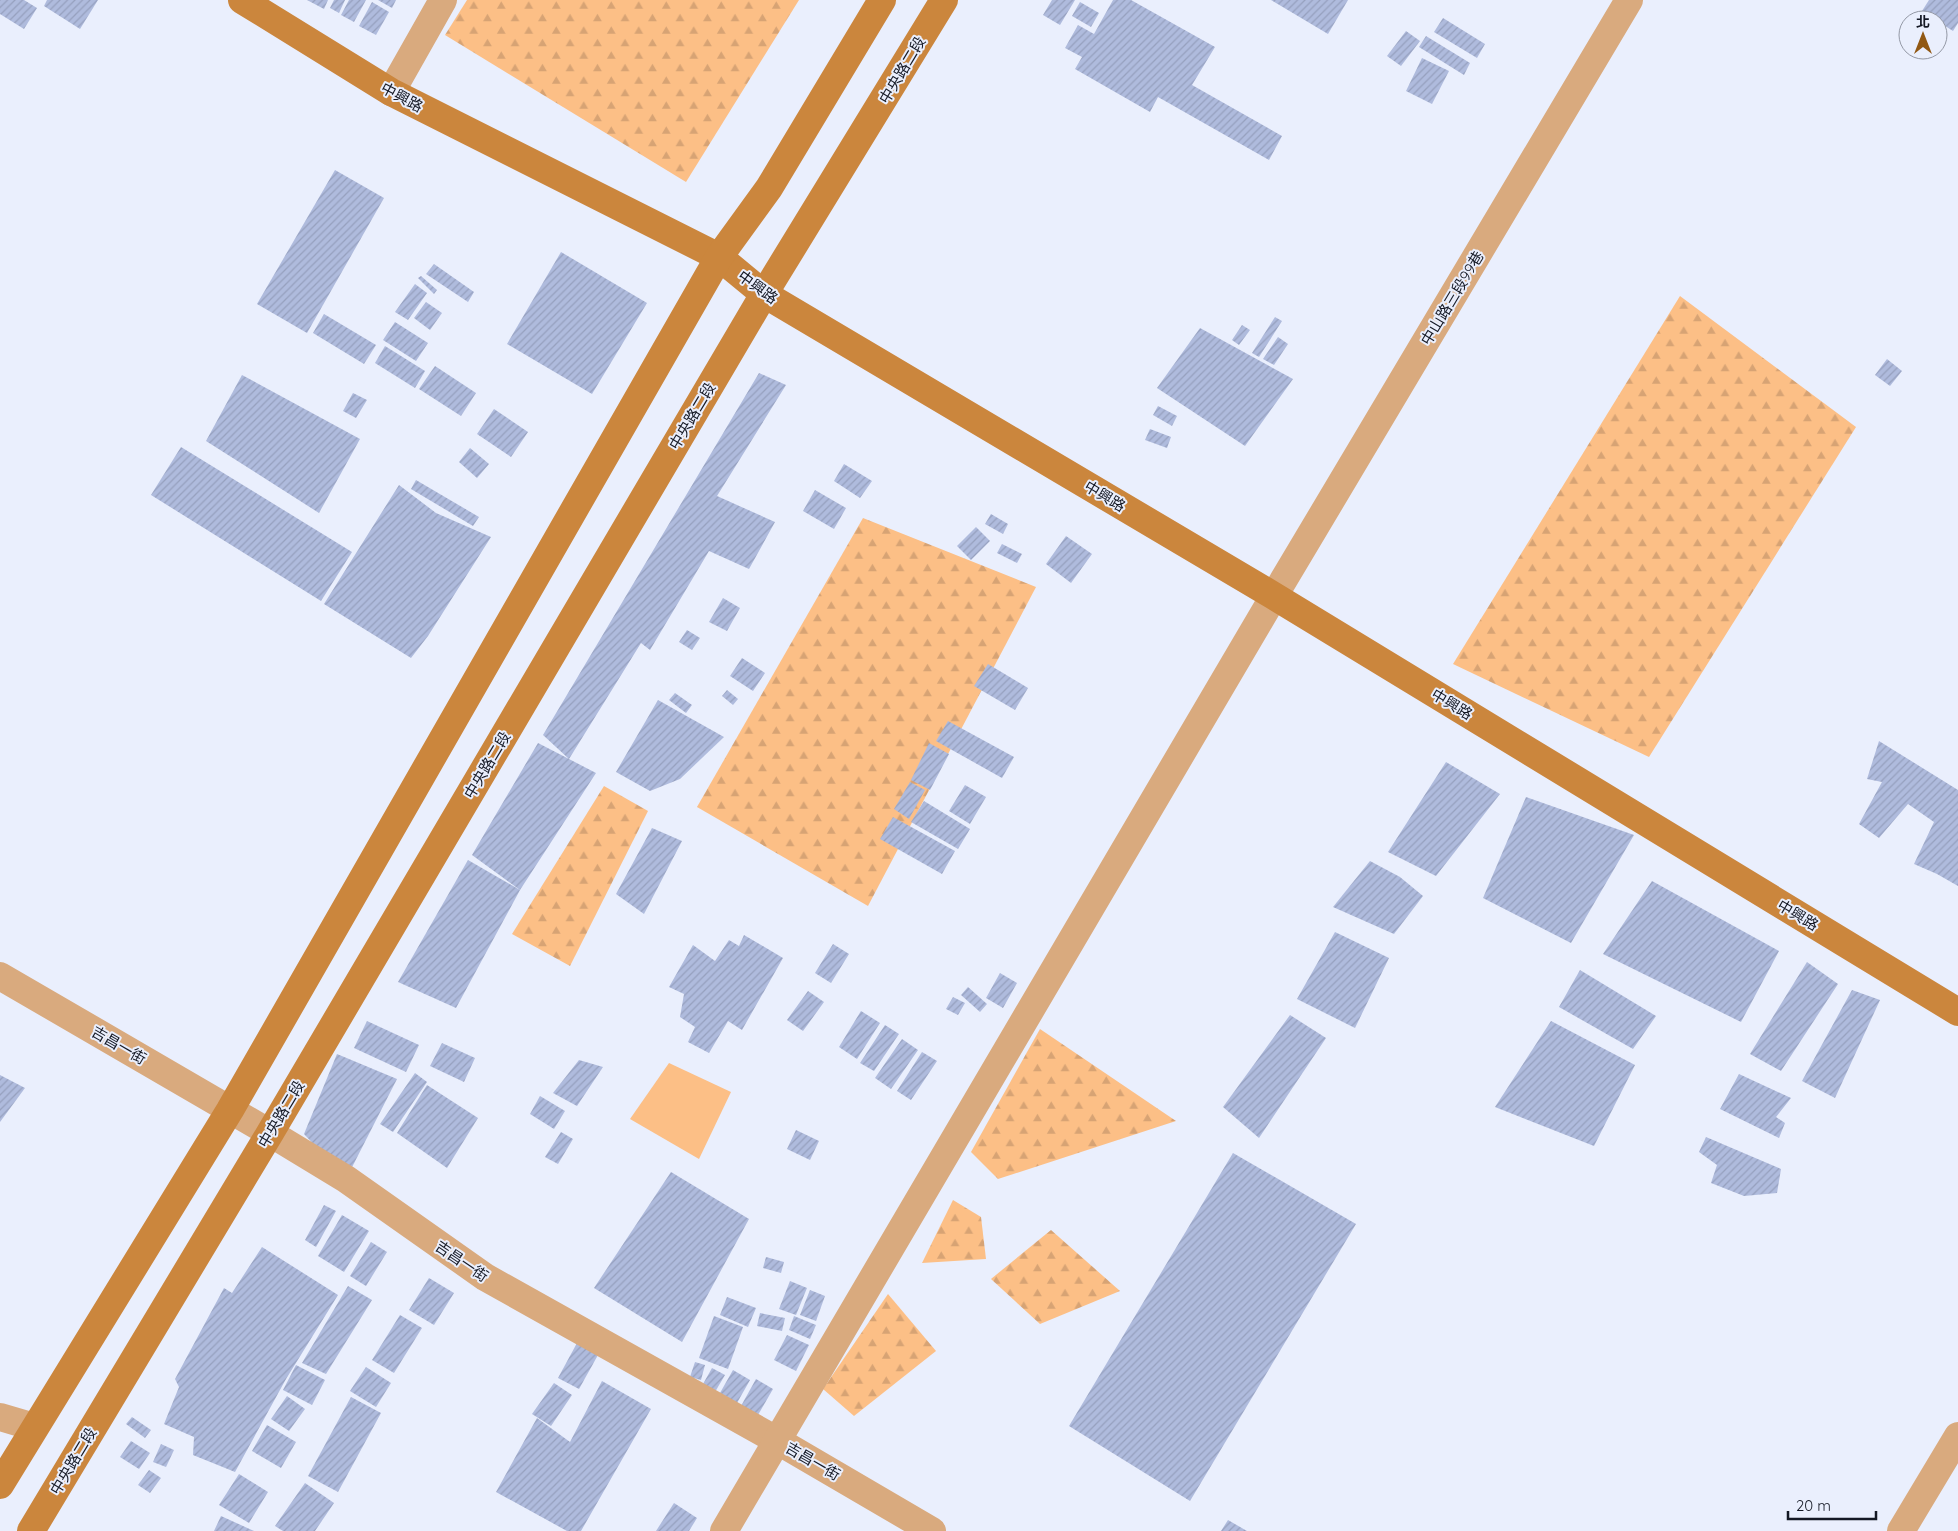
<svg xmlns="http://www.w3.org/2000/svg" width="1958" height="1531" font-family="Quicksand,'Noto Sans TC',sans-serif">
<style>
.grass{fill:#fcbf86}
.forest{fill:url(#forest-firs)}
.building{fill:url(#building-hatch)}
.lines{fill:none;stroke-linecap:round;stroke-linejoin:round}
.street{stroke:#d9aa7e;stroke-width:28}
.secondary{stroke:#cb863d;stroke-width:28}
.labels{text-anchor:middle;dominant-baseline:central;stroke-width:4;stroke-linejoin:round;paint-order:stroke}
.street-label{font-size:15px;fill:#141824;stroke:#eaeffd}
</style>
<defs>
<pattern id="forest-firs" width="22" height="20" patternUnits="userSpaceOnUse" patternTransform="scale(1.25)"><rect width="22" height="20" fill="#fcbf86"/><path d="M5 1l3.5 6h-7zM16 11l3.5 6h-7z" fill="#d7a374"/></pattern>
<pattern id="building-hatch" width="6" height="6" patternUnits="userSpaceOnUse" patternTransform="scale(1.25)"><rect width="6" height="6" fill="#afbbdd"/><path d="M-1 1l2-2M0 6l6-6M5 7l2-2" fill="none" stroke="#96a0be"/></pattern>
</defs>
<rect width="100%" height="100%" fill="#eaeffd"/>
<path class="grass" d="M669 1063 731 1092 699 1159 630 1119Z"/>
<g class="forest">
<path d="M467 0H799L686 182 445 35Z"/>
<path d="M1680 296 1856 427 1649 757 1453 664Z"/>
<path d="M863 518 1036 587 868 906 697 807Z"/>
<path d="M604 786 648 811 570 966 512 934Z"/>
<path d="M1040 1029 1176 1121 998 1179 971 1152Z"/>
<path d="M953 1200 981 1217 986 1259 922 1263Z"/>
<path d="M1051 1230 1120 1291 1040 1324 991 1279Z"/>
<path d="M888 1294 936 1351 854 1416 823 1389Z"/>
</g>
<g class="building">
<path d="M0 0H24L37 8 24 29 0 14Z"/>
<path d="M47 0H98L80 29 44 6Z"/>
<path d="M307 0H328L324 9Z"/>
<path d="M334 0H345L339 13 330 8Z"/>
<path d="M349 0H366L354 22 341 15Z"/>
<path d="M378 0H396L392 8Z"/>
<path d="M1052 0H1075L1060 25 1043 15Z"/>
<path d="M1113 0H1131L1215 47 1192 85 1282 136 1269 160 1158 97 1150 112 1075 69 1082 57 1065 48 1078 25 1094 34Z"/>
<path d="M1271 0H1348L1328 34Z"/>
<path d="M1929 0H1958V23L1953 31 1922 11Z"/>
<path d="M372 2 389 12 376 35 359 26Z"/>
<path d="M1080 2 1099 13 1091 27 1072 16Z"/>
<path d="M1443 18 1485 44 1477 58 1434 32Z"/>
<path d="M1406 31 1420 41 1401 66 1387 56Z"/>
<path d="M1426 36 1470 63 1464 75 1419 47Z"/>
<path d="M1422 58 1449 71 1432 104 1406 91Z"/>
<path d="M335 170 384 198 307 333 257 304Z"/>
<path d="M561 252 647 303 592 394 507 344Z"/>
<path d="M434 264 474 292 468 302 426 274Z"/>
<path d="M421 276 437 290 434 294 418 278Z"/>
<path d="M415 284 427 293 408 320 395 312Z"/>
<path d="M426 302 442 313 430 330 414 318Z"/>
<path d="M324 314 376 345 364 364 313 333Z"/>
<path d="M1275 317 1282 321 1259 357 1252 353Z"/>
<path d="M395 322 428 343 416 361 383 340Z"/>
<path d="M1242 325 1250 330 1239 345 1232 340Z"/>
<path d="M1200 328 1293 379 1245 446 1157 388Z"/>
<path d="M1278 337 1288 344 1274 365 1263 359Z"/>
<path d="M385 346 425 371 415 388 375 363Z"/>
<path d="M1887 359 1902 371 1890 386 1875 375Z"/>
<path d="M435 366 476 393 461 416 419 389Z"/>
<path d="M759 373 786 385 717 496 775 522 749 569 709 551 650 650 641 643 569 759 596 773 520 890 472 855 538 743 569 759 543 735Z"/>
<path d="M242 375 360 439 319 513 206 441Z"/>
<path d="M353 393 367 400 356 418 343 411Z"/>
<path d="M1158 406 1177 416 1172 426 1153 415Z"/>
<path d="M494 409 528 432 511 457 477 434Z"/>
<path d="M1150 429 1171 437 1167 448 1145 440Z"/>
<path d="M181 447 352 552 321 601 151 495Z"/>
<path d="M470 448 489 464 477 478 459 462Z"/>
<path d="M844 464 872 481 860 498 834 481Z"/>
<path d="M416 480 479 517 473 526 411 489Z"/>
<path d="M399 485 436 513 491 537 428 636 411 658 324 604Z"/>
<path d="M815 490 846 508 834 529 803 511Z"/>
<path d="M991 514 1008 524 1003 534 985 524Z"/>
<path d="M976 527 990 541 971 560 957 546Z"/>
<path d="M1066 536 1092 554 1071 583 1046 564Z"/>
<path d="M1002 544 1022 554 1017 563 997 553Z"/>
<path d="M723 598 740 608 727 631 709 622Z"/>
<path d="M687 630 700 638 692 650 679 642Z"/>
<path d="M742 658 765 673 753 691 730 676Z"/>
<path d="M988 664 1028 688 1015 710 974 686Z"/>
<path d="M727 690 738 699 733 705 722 696Z"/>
<path d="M675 693 692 705 686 713 669 700Z"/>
<path d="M658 700 724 737 680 779 650 791 616 772Z"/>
<path d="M948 721 1014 757 1002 778 936 741Z"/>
<path d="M1879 741 1958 790V886L1937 874 1914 864 1934 822 1908 804 1879 838 1859 824 1882 782 1867 779Z"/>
<path d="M929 743 949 754 930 790 911 780Z"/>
<path d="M1446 762 1500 794 1436 876 1388 852Z"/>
<path d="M910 782 925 790 909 819 894 809Z"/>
<path d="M965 785 986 797 970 824 949 811Z"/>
<path d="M1526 797 1634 835 1571 943 1483 898Z"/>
<path d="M924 801 970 829 958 849 911 822Z"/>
<path d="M893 817 955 851 942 874 880 839Z"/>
<path d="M652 828 682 841 644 914 616 894Z"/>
<path d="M468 860 520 890 456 1008 398 982Z"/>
<path d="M1370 861 1400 877 1423 896 1394 934 1333 907Z"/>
<path d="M1652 881 1779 951 1741 1022 1603 954Z"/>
<path d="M1335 932 1389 958 1355 1028 1297 999Z"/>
<path d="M744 935 783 958 742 1030 728 1021 709 1053 688 1042 695 1027 680 1017 684 994 669 987 693 945 715 961 729 940 739 946Z"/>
<path d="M833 944 849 954 831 983 815 973Z"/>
<path d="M1807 962 1838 984 1781 1071 1750 1054Z"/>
<path d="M1580 970 1656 1016 1633 1049 1559 1007Z"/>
<path d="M1000 973 1017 983 1003 1008 986 998Z"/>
<path d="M968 987 987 1004 980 1012 961 995Z"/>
<path d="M1852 990 1880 1000 1835 1098 1802 1081Z"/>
<path d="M808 991 824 1002 803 1031 787 1020Z"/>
<path d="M953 997 965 1003 958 1015 946 1009Z"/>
<path d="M861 1011 880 1023 857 1059 839 1047Z"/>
<path d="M1290 1015 1326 1038 1259 1138 1223 1107Z"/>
<path d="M367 1021 419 1045 406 1072 354 1048Z"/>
<path d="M1551 1021 1635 1065 1594 1146 1495 1107Z"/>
<path d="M885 1025 899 1034 874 1071 860 1063Z"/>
<path d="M902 1039 918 1050 891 1089 875 1078Z"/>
<path d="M442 1043 475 1058 464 1082 430 1066Z"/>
<path d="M922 1052 937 1061 911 1100 897 1091Z"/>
<path d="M337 1054 397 1079 346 1179 304 1134Z"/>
<path d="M579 1060 603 1067 577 1106 553 1093Z"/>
<path d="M415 1073 427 1082 393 1132 380 1124Z"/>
<path d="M1739 1074 1791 1098 1776 1117 1785 1123 1779 1138 1720 1109Z"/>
<path d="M0 1075 25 1088 0 1122Z"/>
<path d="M427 1085 478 1118 447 1168 397 1133Z"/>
<path d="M540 1096 565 1111 554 1129 530 1114Z"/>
<path d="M796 1130 819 1141 810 1160 787 1149Z"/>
<path d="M561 1132 573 1139 558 1164 545 1157Z"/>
<path d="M1706 1137 1781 1169 1777 1193 1744 1196 1711 1183 1717 1165 1699 1152Z"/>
<path d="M1233 1153 1356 1224 1190 1501 1069 1426Z"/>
<path d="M671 1172 749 1219 682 1342 594 1288Z"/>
<path d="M324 1205 336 1211 316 1247 305 1240Z"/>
<path d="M342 1215 369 1231 344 1272 318 1256Z"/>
<path d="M371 1242 387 1252 366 1286 350 1276Z"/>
<path d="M262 1247 338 1295 286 1379 235 1472 193 1455 194 1437 164 1424 179 1387 175 1379 224 1288 232 1293Z"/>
<path d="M766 1257 784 1262 781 1273 763 1268Z"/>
<path d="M429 1278 454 1293 434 1325 409 1310Z"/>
<path d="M790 1281 807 1288 796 1315 779 1309Z"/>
<path d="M348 1286 372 1300 326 1374 302 1363Z"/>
<path d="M810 1290 825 1296 816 1321 800 1315Z"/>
<path d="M727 1297 756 1308 748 1327 720 1315Z"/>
<path d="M760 1313 785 1318 782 1331 757 1326Z"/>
<path d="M400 1315 422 1328 394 1373 372 1360Z"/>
<path d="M714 1316 743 1327 728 1369 699 1358Z"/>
<path d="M794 1316 816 1325 810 1339 789 1330Z"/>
<path d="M787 1335 809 1345 796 1371 774 1360Z"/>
<path d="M577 1343 598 1355 579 1389 558 1378Z"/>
<path d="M695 1362 705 1365 701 1380 690 1377Z"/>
<path d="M296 1365 325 1380 312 1405 283 1390Z"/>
<path d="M366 1367 391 1383 376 1407 350 1391Z"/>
<path d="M712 1368 725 1375 715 1392 703 1384Z"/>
<path d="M733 1370 750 1380 737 1403 720 1393Z"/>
<path d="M756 1379 773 1389 758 1415 741 1406Z"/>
<path d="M602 1381 651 1409 581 1531H567L496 1492 537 1418 570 1442Z"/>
<path d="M554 1383 572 1395 551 1426 532 1414Z"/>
<path d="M287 1396 305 1409 289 1431 271 1419Z"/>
<path d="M351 1397 381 1413 338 1492 308 1476Z"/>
<path d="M132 1417 151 1430 145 1438 126 1424Z"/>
<path d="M267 1425 296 1442 281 1468 252 1451Z"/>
<path d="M131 1441 150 1453 139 1469 120 1457Z"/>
<path d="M161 1444 174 1450 166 1467 153 1462Z"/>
<path d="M149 1470 161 1478 150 1493 138 1485Z"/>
<path d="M239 1474 268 1492 249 1523 219 1505Z"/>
<path d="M305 1483 334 1503 315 1531H283L275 1526Z"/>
<path d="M674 1503 697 1518 689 1531H656Z"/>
<path d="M221 1516 254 1531H214Z"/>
<path d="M1228 1520 1247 1531H1221Z"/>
</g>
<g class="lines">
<g class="street">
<path d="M391 92 443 0"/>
<path d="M0 976 270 1133 346 1179 485 1277 778 1441 932 1531"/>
<path d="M0 1417 34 1427"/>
<path d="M724 1531 1274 596 1629 0"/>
<path d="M1901 1531 1958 1436"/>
</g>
<g class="secondary">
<path d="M242 0 391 92 719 257 764 294 1274 596 1958 1012"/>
<path d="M0 1485 230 1110 719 257 769 188 882 0"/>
<path d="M31 1531 270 1133 764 294 944 0"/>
</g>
</g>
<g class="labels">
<g class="street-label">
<text transform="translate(902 70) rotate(-59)">中央路二段</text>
<text transform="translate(402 97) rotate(28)">中興路</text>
<text transform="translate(758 287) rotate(36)">中興路</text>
<text transform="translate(1452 298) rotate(-59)">中山路三段99巷</text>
<text transform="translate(692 416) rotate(-59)">中央路二段</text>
<text transform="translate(1105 496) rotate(31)">中興路</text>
<text transform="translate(1452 704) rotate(31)">中興路</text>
<text transform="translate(487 765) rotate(-59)">中央路二段</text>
<text transform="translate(1798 915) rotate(31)">中興路</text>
<text transform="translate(119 1045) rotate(30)">吉昌一街</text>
<text transform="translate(281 1114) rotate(-59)">中央路二段</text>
<text transform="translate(462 1261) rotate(34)">吉昌一街</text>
<text transform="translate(73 1461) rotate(-59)">中央路二段</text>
<text transform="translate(813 1461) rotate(30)">吉昌一街</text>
</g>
</g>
<g transform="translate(1923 35)"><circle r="24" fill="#eaeffd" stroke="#9499a6"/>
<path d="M0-4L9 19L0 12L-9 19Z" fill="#915813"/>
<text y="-8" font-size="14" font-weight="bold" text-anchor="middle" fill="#141824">北</text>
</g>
<path d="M1788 1511v8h88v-8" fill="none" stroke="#141824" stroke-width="2.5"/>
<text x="1796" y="1511" font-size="15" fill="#141824" stroke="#eaeffd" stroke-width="4" paint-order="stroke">20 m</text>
</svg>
